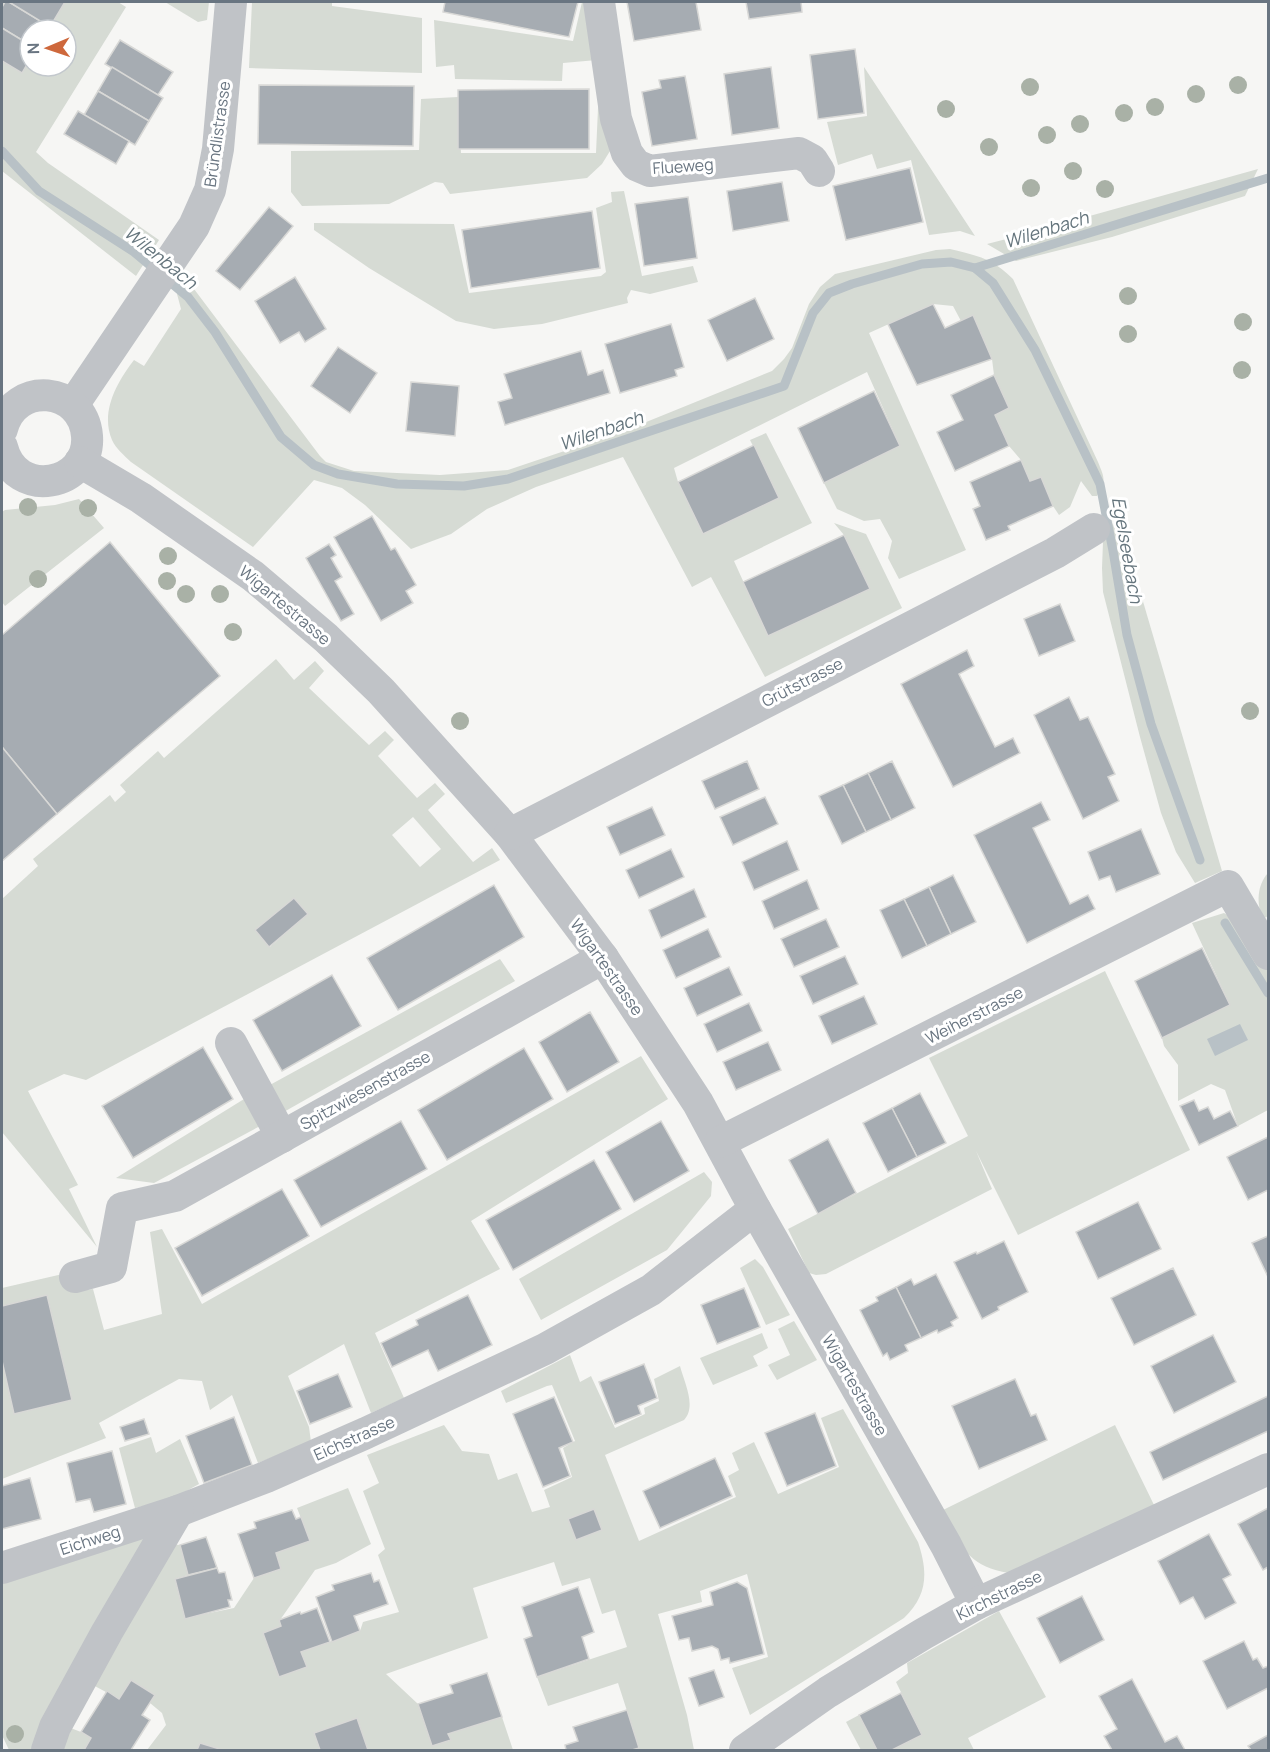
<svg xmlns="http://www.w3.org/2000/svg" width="1270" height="1752" font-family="Manrope,sans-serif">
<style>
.green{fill:#d6dbd4;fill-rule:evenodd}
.water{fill:#b8c1c6}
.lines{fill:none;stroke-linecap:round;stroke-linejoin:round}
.stream{stroke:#b8c1c6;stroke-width:9}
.building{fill:#a6acb2;stroke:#d8d8d6;stroke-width:1.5}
.minor{stroke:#c0c3c7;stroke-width:32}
.tree{fill:#a9b1a6}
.labels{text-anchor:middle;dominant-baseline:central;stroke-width:6;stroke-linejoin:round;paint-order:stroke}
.street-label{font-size:16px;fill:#697581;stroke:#fff}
.water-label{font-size:18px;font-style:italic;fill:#65757d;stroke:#fff}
</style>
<rect width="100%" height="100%" fill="#f6f6f4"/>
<g class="green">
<path d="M2 2H118L126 7 36 152 48 163 159 240 136 276 2 171ZM30 30H66V66H30Z"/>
<path d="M165 2H209L207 20 198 22Z"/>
<path d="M252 2H332V6L422 18V73L249 68Z"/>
<path d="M582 2H587L597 60 563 63 562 81 455 79 454 65 436 67 434 20 573 41Z"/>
<path d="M864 67 975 236 960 231 929 235 911 160 877 169 872 154 838 165 827 122 867 116Z"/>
<path d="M599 86 610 151 602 164 587 178 450 194 443 183 435 182 389 204 302 206 291 192V151L419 150 421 99 458 97 461 153H596Z"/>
<path d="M1258 169 1245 196 1112 237 1016 261 987 244 1018 236Z"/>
<path d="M624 191 642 276 693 266 698 282 650 294 631 290 627 298 628 303 542 324 494 329 456 321 369 268 314 230V223L454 224 469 293 601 276 606 272 596 208 612 202 611 192Z"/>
<path d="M950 249C978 256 992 258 1013 279L1098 462C1104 477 1107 481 1097 496H1092L1081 481 1070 507 1059 515 1053 506 1041 477 1030 481 1021 460 1009 446 995 415 1009 408 994 375 992 359 961 321 953 306 933 304 869 333 966 550 899 579 888 558 892 541 880 519 864 521 837 509 824 483 900 446 867 372 674 468 678 482 703 534 779 498 750 440 766 433 812 523 734 561 768 636 869 589 844 535 834 523 866 534 902 608 765 677 711 577 692 587 623 457 536 487 487 509 451 534 411 549 365 505 342 488 314 480 253 547 131 462C124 455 116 449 112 440 100 412 117 382 134 360L144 366 181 309 177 294 185 281 194 289 320 456 326 462 354 471 440 475 508 470 624 431 772 371 784 359 792 348 809 304 820 287 835 274 936 250Z"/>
<path d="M79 499 104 528 5 606 2 602V512L5 510 55 505Z"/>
<path d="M1120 510 1125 540 1222 871 1195 883 1176 852 1161 813 1140 737 1103 592 1102 568 1103 542Z"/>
<path d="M276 659 294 680 315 661 324 671 309 688 369 745 385 731 394 740 378 756 417 798 435 783 445 794 428 810 473 862 492 848 500 860 86 1080 64 1074 28 1091 78 1185 69 1189 97 1247 2 1132V899L38 866 33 859 110 795 115 802 126 792 120 785 158 751 164 758ZM413 817 441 849 420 867 392 835ZM294 898 307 914 270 947 256 929Z"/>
<path d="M1268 873V916L1263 919C1256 904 1257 885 1268 873Z"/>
<path d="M1224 913 1232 918 1268 971V1110L1238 1126 1225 1090 1211 1084 1178 1101V1065L1164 1046 1162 1038 1230 1005 1192 923Z"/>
<path d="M500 959 515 981 282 1113 268 1086Z"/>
<path d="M1105 971 1190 1150 1018 1235 976 1151 992 1189 826 1274 816 1275 809 1273 788 1229 968 1136 929 1058Z"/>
<path d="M641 1056 668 1099 471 1221 500 1269 375 1333 404 1398 371 1413 344 1344 288 1376 309 1427 311 1442 258 1463 232 1395 210 1410 202 1381 179 1379 99 1423 106 1438 2 1479V1288L67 1273 72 1292 93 1289 104 1330 162 1314 150 1232 162 1229 202 1304Z"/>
<path d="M249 1096 260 1126 154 1183 116 1178Z"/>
<path d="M704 1172 712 1182 711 1196 667 1250 541 1320 519 1279Z"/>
<path d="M755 1259 763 1267 790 1315 766 1325 740 1268Z"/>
<path d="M794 1321 817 1360 777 1380 768 1365 790 1355 778 1329Z"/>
<path d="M762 1333 768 1348 753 1356 758 1366 713 1385 700 1358Z"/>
<path d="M570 1355 580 1382 591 1376 615 1428 645 1414 644 1408 659 1401 654 1379 680 1366C684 1382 697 1406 684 1420L605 1455 639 1541 736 1497 728 1476 739 1470 732 1453 754 1442 778 1494 839 1467 821 1418 843 1409 918 1542C928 1572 928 1595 904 1618L750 1715 732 1668 768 1657 747 1574 700 1591 702 1602 658 1614 687 1715 694 1750H632L639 1748 618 1683 548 1706 537 1677 627 1647 615 1610 602 1614 590 1578 562 1586 554 1562 473 1588 488 1638 386 1674 418 1704 432 1746 450 1740 448 1734 502 1717 513 1750H368L357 1718 314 1733 320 1750H223L201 1743 197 1750H147L166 1725 162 1713 150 1703 155 1695 131 1680 119 1699 91 1684 170 1544 180 1545 188 1575 175 1579 185 1618 234 1608 254 1578 281 1569 276 1553 310 1541 297 1508 348 1488 371 1544 336 1563 315 1570 280 1620 281 1626 264 1633 279 1676 307 1667 301 1652 360 1631 363 1622 399 1612 378 1555 385 1549 363 1491 379 1483 367 1455 444 1425 462 1451 489 1454 498 1480 517 1473 532 1512 550 1507 544 1490 572 1477 563 1448 575 1441 552 1385 547 1386 506 1403 501 1391Z"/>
<path d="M1115 1425 1155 1507 1009 1573C966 1566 961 1545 941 1511Z"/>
<path d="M151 1437 156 1453 180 1439 199 1484 172 1499 135 1508 119 1448Z"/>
<path d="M143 1536 147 1541 35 1750H9L2 1735V1577Z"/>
<path d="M999 1611 1046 1697 968 1738 974 1750H892L922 1735 896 1682 908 1673 907 1663Z"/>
<path d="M859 1715 877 1750H861L846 1722Z"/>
<path d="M68 1727 81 1732 91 1738 84 1750H60Z"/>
</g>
<path class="water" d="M1240 1024 1248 1040 1215 1056 1207 1039Z"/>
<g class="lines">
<g class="stream">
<path d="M2 151 39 191 134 252 188 297 215 332 281 437 314 465 338 474 397 484 464 486 508 479 784 386 813 313 829 293 852 284 922 264 951 262 975 268 1268 178"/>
<path d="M975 268 993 283 1035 350 1100 484 1113 551 1127 635 1151 724 1200 860"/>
<path d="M1225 923 1268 993"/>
</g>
</g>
<g class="building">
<path d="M5 2H9L55 30H30V45L2 28V7Z"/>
<path d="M9 2H65L50 27Z"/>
<path d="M445 2H578L569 37 443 12Z"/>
<path d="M627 2H696L701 30 634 41Z"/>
<path d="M746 2H801L802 12 749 19Z"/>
<path d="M2 28 30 45V59L22 73 2 61Z"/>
<path d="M120 40 173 72 158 95 105 64Z"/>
<path d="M855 49 864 113 818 119 810 55Z"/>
<path d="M112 67 163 98 149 121 98 91Z"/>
<path d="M771 67 779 128 732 135 724 74Z"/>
<path d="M685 76 697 139 652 146 642 92 661 88 659 80Z"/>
<path d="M259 85 414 86 413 146 258 144Z"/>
<path d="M589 89V149H458V90Z"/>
<path d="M98 91 149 121 135 145 84 115Z"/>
<path d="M78 111 129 141 116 164 64 134Z"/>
<path d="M910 168 923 222 846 240 833 186Z"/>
<path d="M782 182 789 221 733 231 727 191Z"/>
<path d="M688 197 697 258 644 266 635 204Z"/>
<path d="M269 207 293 226 240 290 216 271Z"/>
<path d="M592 211 600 268 471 288 462 230Z"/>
<path d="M295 277 326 329 305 342 299 332 280 343 255 301Z"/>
<path d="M755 298 774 339 727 361 708 320Z"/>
<path d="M933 304 945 328 973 315 992 359 917 385 888 324Z"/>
<path d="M671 324 684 367 675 370 677 376 620 393 605 344Z"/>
<path d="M338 347 377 373 350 413 311 386Z"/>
<path d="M581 351 588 375 603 370 610 393 505 425 498 402 512 398 504 374Z"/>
<path d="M994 375 1009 408 995 415 1009 446 955 471 937 432 963 420 951 395Z"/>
<path d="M411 382 459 386 455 436 406 431Z"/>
<path d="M874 391 900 446 824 483 798 428Z"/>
<path d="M754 445 779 498 703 534 678 482Z"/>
<path d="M1021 460 1030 481 1041 477 1053 506 1008 526 1010 530 986 540 973 509 980 506 970 482Z"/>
<path d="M372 516 391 550 395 548 416 585 406 591 413 603 381 621 334 537Z"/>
<path d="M844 535 870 589 768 636 743 582Z"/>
<path d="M110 542 220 676 57 814 2 747V635Z"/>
<path d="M329 544 336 555 331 558 342 577 335 581 354 614 341 621 306 558Z"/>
<path d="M1060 604 1075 641 1039 656 1024 619Z"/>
<path d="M967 650 974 666 959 674 995 747 1013 738 1020 753 953 787 901 684Z"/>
<path d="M1069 697 1080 720 1088 717 1115 774 1108 777 1119 801 1083 819 1034 715Z"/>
<path d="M2 747 57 814 2 861Z"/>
<path d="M747 761 759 789 715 809 702 781Z"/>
<path d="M892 761 915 808 891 820 868 773Z"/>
<path d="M868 773 891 820 866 832 843 785Z"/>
<path d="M843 785 866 832 842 844 819 796Z"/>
<path d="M765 797 778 824 733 845 720 817Z"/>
<path d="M1041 802 1050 820 1033 828 1070 904 1088 895 1095 909 1027 943 974 835Z"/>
<path d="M652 807 665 835 620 855 607 827Z"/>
<path d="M1141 829 1160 874 1116 892 1110 876 1099 880 1088 852Z"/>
<path d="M787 841 799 870 754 890 742 862Z"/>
<path d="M671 849 684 877 639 898 626 870Z"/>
<path d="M953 875 976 922 951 934 929 887Z"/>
<path d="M807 880 819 909 774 929 762 901Z"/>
<path d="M494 885 524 937 398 1010 367 958Z"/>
<path d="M929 887 951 934 927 946 904 899Z"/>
<path d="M694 889 706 917 661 938 649 910Z"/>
<path d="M294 898 308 914 269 947 255 930Z"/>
<path d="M904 899 927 946 902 958 880 910Z"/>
<path d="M826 919 839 947 794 967 781 939Z"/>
<path d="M708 929 721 957 676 978 663 950Z"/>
<path d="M1202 948 1230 1005 1162 1038 1135 981Z"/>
<path d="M845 956 858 984 813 1004 800 976Z"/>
<path d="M729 967 742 995 697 1016 684 988Z"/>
<path d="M332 975 361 1026 282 1071 253 1020Z"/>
<path d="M864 996 877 1024 832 1044 819 1016Z"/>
<path d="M749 1003 762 1031 717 1052 704 1024Z"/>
<path d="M590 1012 619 1062 567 1092 539 1042Z"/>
<path d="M768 1042 781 1070 736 1090 723 1062Z"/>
<path d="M203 1047 233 1099 133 1158 102 1106Z"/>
<path d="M524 1048 553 1099 447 1160 418 1110Z"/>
<path d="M920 1093 946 1143 917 1157 892 1108Z"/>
<path d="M1194 1100 1199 1111 1208 1107 1214 1119 1230 1111 1238 1126 1199 1145 1180 1106Z"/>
<path d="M892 1108 917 1157 888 1172 863 1123Z"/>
<path d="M401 1121 427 1169 321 1227 294 1180Z"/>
<path d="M661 1121 689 1171 634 1202 606 1152Z"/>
<path d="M1268 1137V1190L1248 1200 1227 1157Z"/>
<path d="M828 1139 856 1193 818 1214 789 1160Z"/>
<path d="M594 1160 621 1209 513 1270 486 1220Z"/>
<path d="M282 1189 309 1236 202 1296 175 1248Z"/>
<path d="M1138 1202 1161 1249 1098 1279 1076 1232Z"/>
<path d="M1268 1236V1277L1252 1243Z"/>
<path d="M1004 1241 1028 1292 998 1307 999 1310 982 1319 954 1262 976 1252 977 1254Z"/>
<path d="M1173 1268 1196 1315 1134 1345 1111 1298Z"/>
<path d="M936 1274 958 1318 951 1322 953 1326 938 1333 937 1330 921 1338 896 1287 911 1279 914 1285Z"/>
<path d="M896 1287 921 1338 905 1345 908 1351 890 1360 887 1353 883 1356 860 1310 878 1301 876 1297Z"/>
<path d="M744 1288 760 1327 717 1344 701 1305Z"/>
<path d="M47 1295 72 1400 14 1414 2 1361V1306Z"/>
<path d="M468 1295 492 1345 438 1371 428 1350 392 1367 381 1343 418 1325 416 1320Z"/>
<path d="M1213 1335 1236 1382 1174 1413 1151 1366Z"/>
<path d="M644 1364 657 1398 638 1406 641 1414 615 1424 599 1382Z"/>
<path d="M338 1374 352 1407 310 1424 297 1391Z"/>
<path d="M1015 1379 1031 1416 1036 1414 1047 1440 979 1469 952 1406Z"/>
<path d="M1268 1396V1431L1163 1480 1150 1452Z"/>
<path d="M554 1397 573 1442 559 1448 570 1476 543 1487 513 1414Z"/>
<path d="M815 1413 836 1466 787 1486 765 1433Z"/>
<path d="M234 1417 252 1465 204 1483 186 1436Z"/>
<path d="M144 1419 149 1434 125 1441 120 1427Z"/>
<path d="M112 1451 126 1504 94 1512 90 1499 76 1502 67 1463Z"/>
<path d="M715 1458 732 1496 660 1528 643 1491Z"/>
<path d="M30 1478 41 1519 2 1529V1486Z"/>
<path d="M1268 1508V1567L1263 1570 1238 1524Z"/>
<path d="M594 1509 602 1530 576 1540 568 1519Z"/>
<path d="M292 1510 296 1519 301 1517 310 1541 276 1553 281 1569 254 1578 238 1534 256 1528 254 1522Z"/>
<path d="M1209 1534 1231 1575 1223 1579 1236 1603 1205 1619 1193 1597 1180 1604 1158 1561Z"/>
<path d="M206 1537 217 1568 188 1575 180 1545Z"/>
<path d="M217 1568 219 1573 225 1572 232 1600H228L230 1607 185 1619 175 1579Z"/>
<path d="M371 1573 374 1582 379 1580 388 1604 354 1616 360 1631 332 1642 316 1597 334 1590 332 1585Z"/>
<path d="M737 1582 747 1588 764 1654 730 1663 729 1658 721 1660 718 1649 712 1646 692 1651 689 1638 679 1640 672 1616 713 1605 710 1592Z"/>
<path d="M578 1587 594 1632 582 1637 589 1659 537 1677 524 1639 532 1636 522 1607Z"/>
<path d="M1082 1596 1104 1640 1060 1663 1037 1618Z"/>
<path d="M317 1608 330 1642 301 1652 307 1667 279 1677 263 1633 281 1626 279 1620 300 1612 301 1614Z"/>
<path d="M1244 1641 1253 1660 1257 1658 1263 1668 1268 1666V1688L1227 1709 1203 1661Z"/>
<path d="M714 1670 724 1697 699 1706 689 1678Z"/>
<path d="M487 1673 502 1717 448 1734 451 1740 432 1746 418 1704 453 1693 450 1685Z"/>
<path d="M1132 1679 1165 1742 1177 1736 1185 1750H1112L1104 1736 1117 1729 1099 1696Z"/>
<path d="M131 1680 155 1695 142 1715 150 1720 131 1750H84L91 1738 81 1732 107 1691 119 1699Z"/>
<path d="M901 1693 922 1735 892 1750H877L859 1715Z"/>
<path d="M627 1710 639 1748 632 1750H566L565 1745 578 1741 573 1727Z"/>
<path d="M357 1718 368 1750H320L314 1733Z"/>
<path d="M1268 1735V1750H1251L1248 1746Z"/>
<path d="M200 1743 223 1750H197Z"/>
</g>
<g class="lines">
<g class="minor">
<path d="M599 2 616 119 627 153 636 165 650 171 799 153 812 160 819 171"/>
<path d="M73 405 194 226 210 190 218 149 231 2"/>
<path d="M2 429C14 380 83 386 87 436 91 486 15 501 2 447"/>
<path d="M80 462 141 498 253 576 326 638 381 691 510 834 603 958 698 1103 755 1209 946 1545 976 1604"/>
<path d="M510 834 1055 553 1094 529"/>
<path d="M231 1043 282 1137"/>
<path d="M720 1142 1228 886 1268 954"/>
<path d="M75 1277 111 1267 122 1208 175 1196 603 958"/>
<path d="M2 1568 178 1511 266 1477 366 1433 545 1349 651 1290 755 1209"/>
<path d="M47 1750 55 1727 107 1632 178 1511"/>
<path d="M745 1750 828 1692 923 1634 976 1604 1268 1469"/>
</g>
</g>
<g class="tree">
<circle cx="1238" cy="85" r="9"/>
<circle cx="1030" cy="87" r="9"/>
<circle cx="1196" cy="94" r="9"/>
<circle cx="1155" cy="107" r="9"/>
<circle cx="946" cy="109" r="9"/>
<circle cx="1124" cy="113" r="9"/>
<circle cx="1080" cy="124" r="9"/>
<circle cx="1047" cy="135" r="9"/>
<circle cx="989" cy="147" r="9"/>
<circle cx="1073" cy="171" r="9"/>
<circle cx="1031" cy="188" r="9"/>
<circle cx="1105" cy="189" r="9"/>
<circle cx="1128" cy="296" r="9"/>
<circle cx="1243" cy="322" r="9"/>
<circle cx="1128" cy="334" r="9"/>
<circle cx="1242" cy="370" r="9"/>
<circle cx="28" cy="507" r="9"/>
<circle cx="88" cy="508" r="9"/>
<circle cx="168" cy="556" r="9"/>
<circle cx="38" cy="579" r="9"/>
<circle cx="167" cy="581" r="9"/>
<circle cx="186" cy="594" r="9"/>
<circle cx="220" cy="594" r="9"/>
<circle cx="233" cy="632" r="9"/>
<circle cx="1250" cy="711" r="9"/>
<circle cx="460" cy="721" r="9"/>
<circle cx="15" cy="1734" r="9"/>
</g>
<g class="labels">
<g class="street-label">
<text transform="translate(217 134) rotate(-82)">Bründlistrasse</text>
<text transform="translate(683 166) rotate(-4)">Flueweg</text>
<text transform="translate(285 605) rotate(40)">Wigartestrasse</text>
<text transform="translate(802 682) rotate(-27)">Grütstrasse</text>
<text transform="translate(607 967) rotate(55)">Wigartestrasse</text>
<text transform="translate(974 1015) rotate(-27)">Weiherstrasse</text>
<text transform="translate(365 1090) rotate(-29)">Spitzwiesenstrasse</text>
<text transform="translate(855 1385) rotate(60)">Wigartestrasse</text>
<text transform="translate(354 1438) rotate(-24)">Eichstrasse</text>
<text transform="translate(90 1540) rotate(-18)">Eichweg</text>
<text transform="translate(999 1595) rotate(-26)">Kirchstrasse</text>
</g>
<g class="water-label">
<text transform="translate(1046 229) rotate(-17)">Wilenbach</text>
<text transform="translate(161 257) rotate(39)">Wilenbach</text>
<text transform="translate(601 430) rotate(-19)">Wilenbach</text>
<text transform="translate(1128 550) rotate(80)">Egelseebach</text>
</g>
</g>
<rect width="1270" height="1752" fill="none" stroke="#697581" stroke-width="6"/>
<g transform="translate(48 48) rotate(268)"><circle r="28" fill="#ffffff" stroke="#c3c8cd" stroke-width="1.5"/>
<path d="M0-4.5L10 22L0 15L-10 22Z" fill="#ce683c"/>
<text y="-9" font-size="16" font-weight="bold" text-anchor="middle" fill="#697581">N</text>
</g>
</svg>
